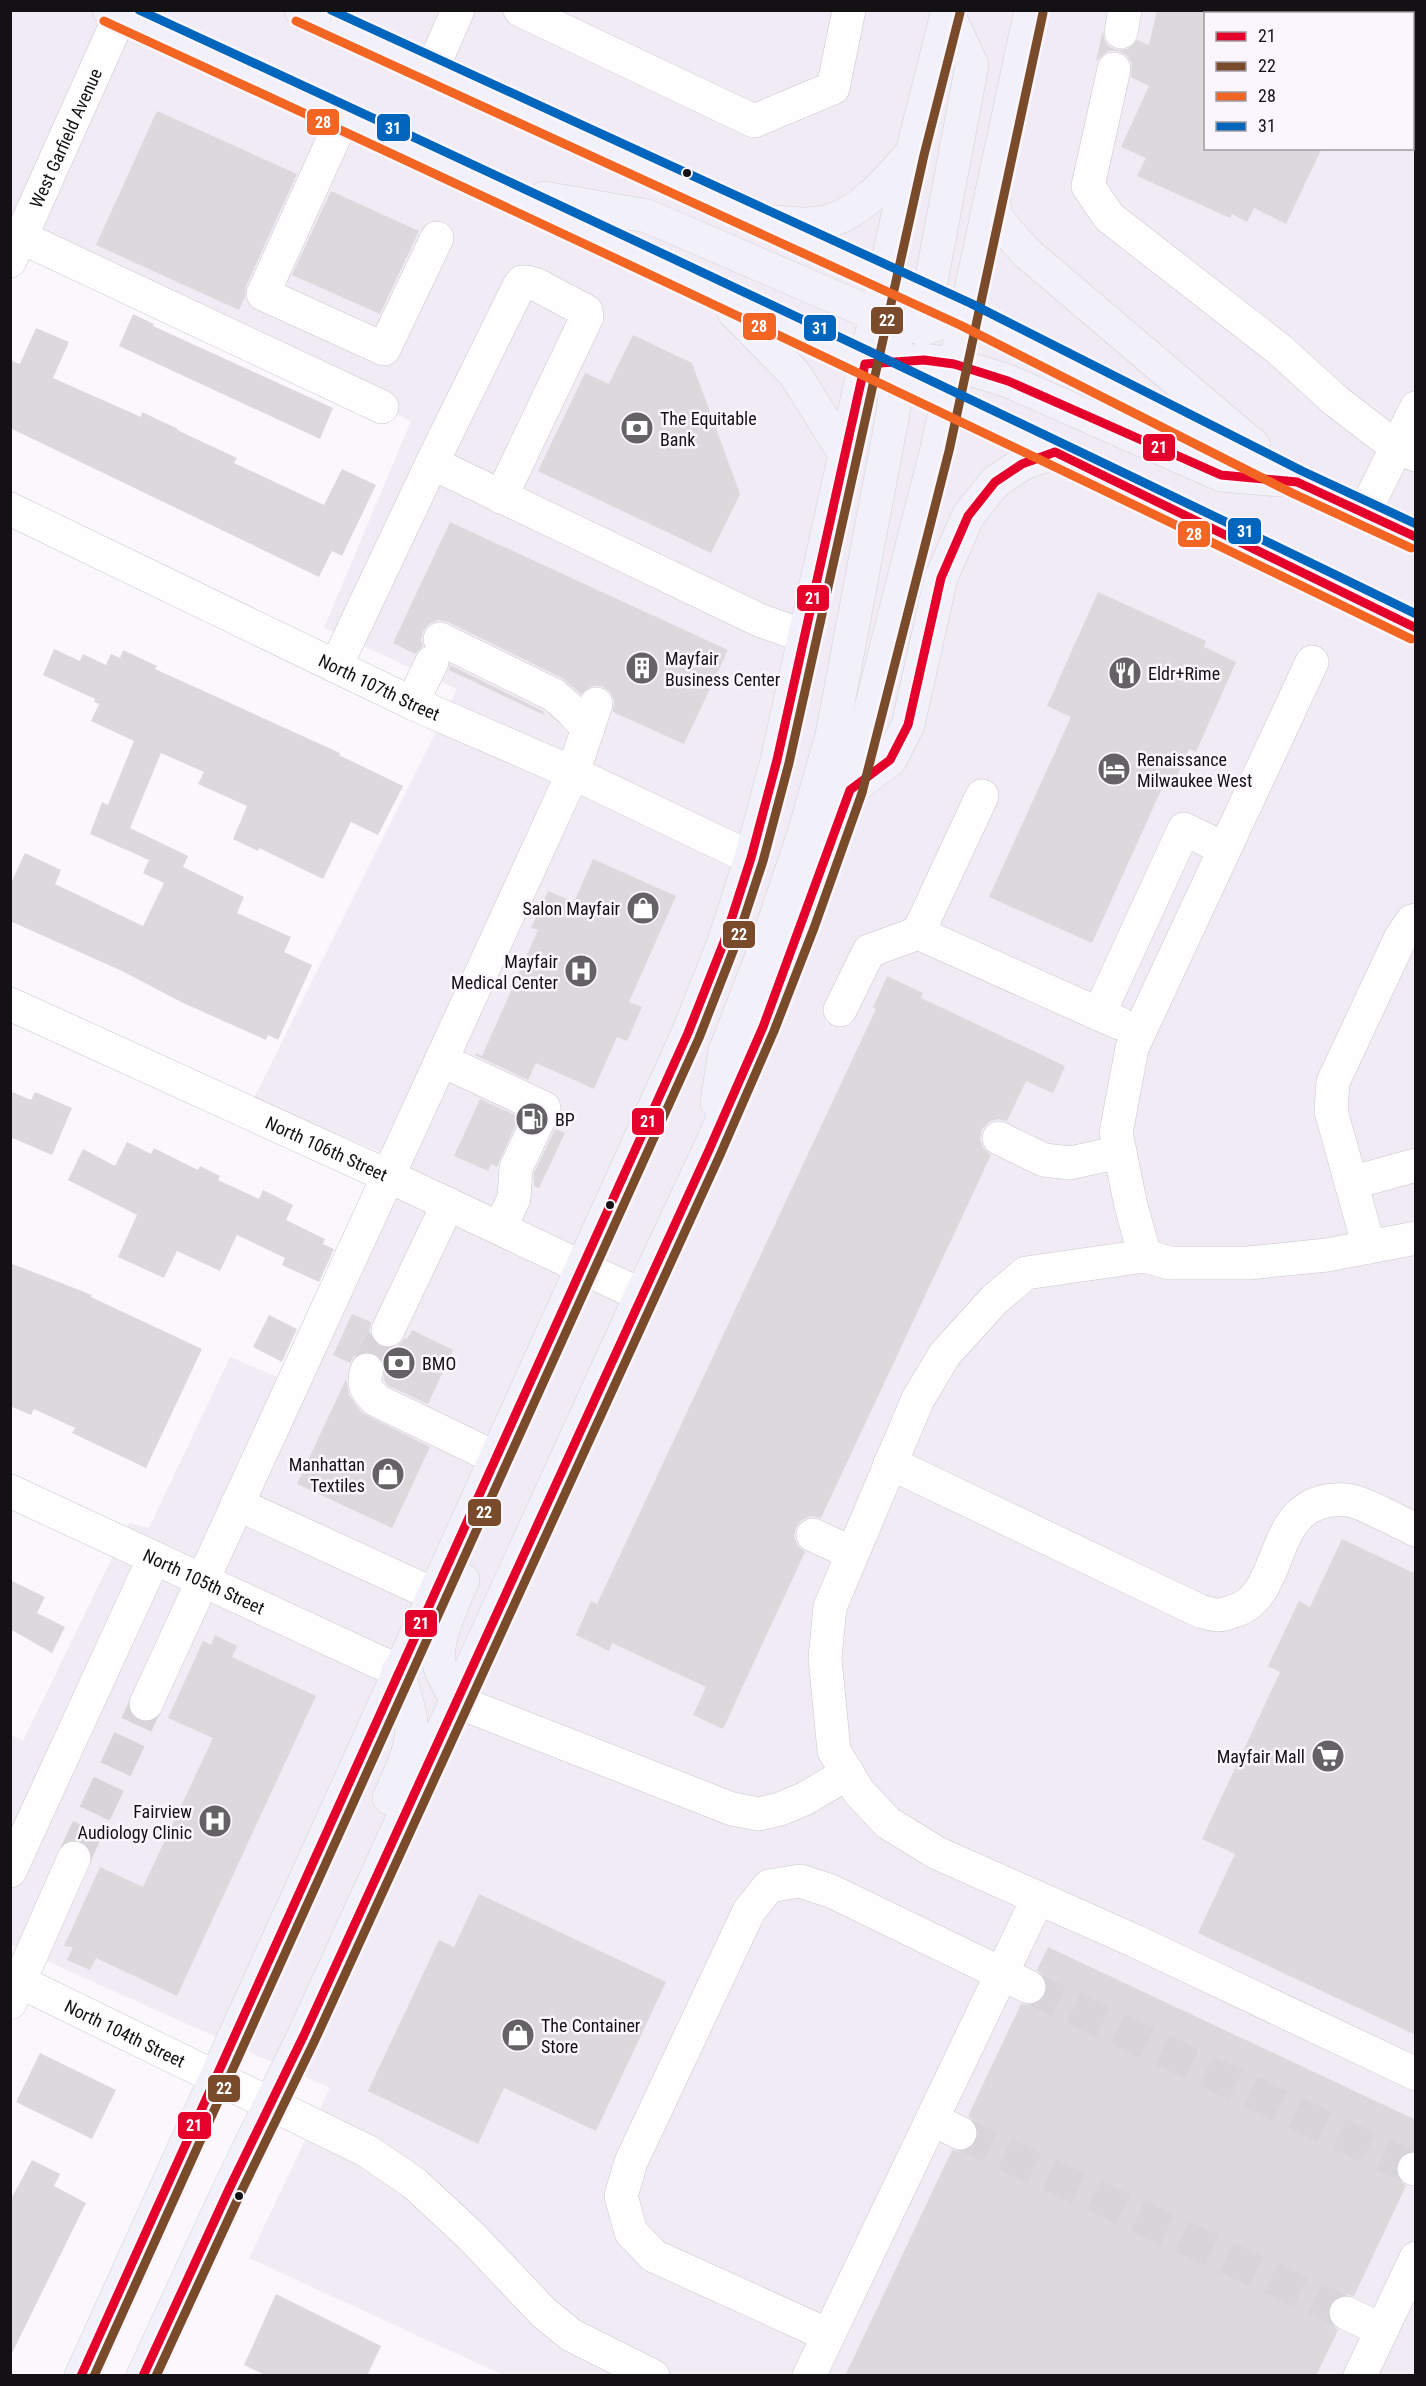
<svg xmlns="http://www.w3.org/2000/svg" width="1426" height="2386" font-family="'Roboto Condensed',sans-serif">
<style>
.built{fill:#f0ebf4;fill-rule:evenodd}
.building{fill:#dcd9dc}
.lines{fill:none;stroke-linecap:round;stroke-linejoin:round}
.minor-tunnel{stroke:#d7d5d9;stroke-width:33;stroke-dasharray:33 16;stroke-linecap:butt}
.minor-casing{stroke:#c9c7ca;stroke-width:34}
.major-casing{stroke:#d3d2d4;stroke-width:34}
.minor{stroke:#fefeff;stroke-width:33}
.major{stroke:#f2f0f8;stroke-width:33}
.bus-1-casing{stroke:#fbf6fe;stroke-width:14}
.bus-2-casing{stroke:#fbf6fe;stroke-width:14}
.bus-3-casing{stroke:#fbf6fe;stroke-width:14}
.bus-4-casing{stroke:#fbf6fe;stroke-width:14}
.bus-1{stroke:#e4002b;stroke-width:9}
.bus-2{stroke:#7a4b2a;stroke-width:9}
.bus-3{stroke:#f26522;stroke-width:9}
.bus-4{stroke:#0065bd;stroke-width:9}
.bus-dot{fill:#131114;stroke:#fbf6fe;stroke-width:2}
.labels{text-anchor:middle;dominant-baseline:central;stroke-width:5;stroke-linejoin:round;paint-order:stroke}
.street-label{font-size:18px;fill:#131114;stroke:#fbf6fe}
.poi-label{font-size:18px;fill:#131114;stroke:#fbf6fe;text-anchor:start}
.line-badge{stroke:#fbf6fe;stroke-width:2}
.badge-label{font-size:16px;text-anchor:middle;font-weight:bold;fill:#fff}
</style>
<rect width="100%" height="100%" fill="#faf8fc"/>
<path class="built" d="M11 11H1415V2375H503L249 2258 330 2088 11 1945V1735L23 1741 129 1523 149 1528 230 1357 301 1387 410 1165 254 1098 457 689 324 628 411 421 11 222ZM1206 14H1412V148H1206Z"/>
<g class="building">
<path d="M1157 10H1206V148H1322L1286 224 1254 208 1247 222 1232 214 1230 218 1137 176 1146 158 1121 147 1149 86 1131 77 1132 63 1126 55 1119 51H1108L1096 61 1103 30 1104 39 1108 46 1117 50 1128 49 1137 40 1149 45Z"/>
<path d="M157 111 297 174 246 286 245 297 239 310 96 245Z"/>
<path d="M331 191 419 231 380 314 292 275Z"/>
<path d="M133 314 154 324 153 326 333 408 320 439 119 346Z"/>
<path d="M36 328 69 342 53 378 141 417 142 412 178 429 177 430 237 458 234 463 324 505 342 469 376 485 342 556 332 551 319 577 10 428V360L20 364Z"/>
<path d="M633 335 692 363 740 494 711 553 538 471 585 373 609 384Z"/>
<path d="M450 522 728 650 684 744 613 712 614 700 610 692 602 686H592L581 694 562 678 448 622 438 620 429 624 423 631 421 640 423 646 415 654 393 643Z"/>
<path d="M1098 592 1206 641 1204 647 1236 662 1196 752 1189 749 1171 790 1163 786 1092 943 989 897 1071 717 1047 706Z"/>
<path d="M54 649 80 661 83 654 106 665 111 654 120 658 123 650 157 666 155 669 340 753 339 755 403 786 378 835 351 822 323 879 259 848 258 851 233 839 247 806 198 784 204 772 161 753 130 828 188 856 183 867 244 897 237 913 291 937 284 952 312 965 278 1040 268 1035 266 1040 181 1002 122 971 10 921V885L25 853 61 870 55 884 143 926 164 883 143 873 149 860 90 834 102 802 108 805 134 741 91 721 99 704 94 702 95 699 43 675Z"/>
<path d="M450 665 543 711 544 715 449 670Z"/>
<path d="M593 859 676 896 629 1002 642 1007 627 1041 617 1037 594 1089 536 1063 528 1080 475 1055 476 1053 482 1056 538 930 531 928 548 891 574 902Z"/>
<path d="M887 976 923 993 921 998 1065 1066 1053 1093 1026 1081 1007 1121 997 1119 989 1122 982 1129 980 1139 983 1148 991 1155 821 1518 811 1516 802 1520 796 1527 794 1537 798 1546 805 1552 723 1729 693 1715 706 1687 612 1643 609 1651 576 1635 591 1601 597 1604 876 1009 873 1008Z"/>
<path d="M10 1091 31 1100 35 1092 72 1108 52 1155 10 1137Z"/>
<path d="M480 1099 519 1117 497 1167 491 1164 488 1171 454 1156Z"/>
<path d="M555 1129 565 1133 539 1188 534 1186V1173Z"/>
<path d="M127 1142 151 1154 154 1148 198 1170 200 1166 220 1176 218 1180 259 1199 263 1190 293 1205 286 1220 325 1239 323 1244 334 1249 319 1282 282 1265 285 1258 237 1235 220 1271 177 1251 164 1278 118 1257 137 1215 68 1180 83 1149 115 1166Z"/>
<path d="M10 1263 92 1295 91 1297 202 1349 146 1468 72 1433 75 1428 34 1409 31 1415 10 1406Z"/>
<path d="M352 1314 371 1322 369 1331 372 1340 380 1347 390 1349 398 1346 405 1338 407 1339 412 1330 453 1350 428 1404 387 1385 384 1380 385 1365 380 1357 373 1352H362L354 1356 350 1363 333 1355Z"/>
<path d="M269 1315 297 1329 282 1362 253 1347Z"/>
<path d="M346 1379 349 1395 362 1413 430 1447 392 1528 297 1484Z"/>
<path d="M1342 1539 1416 1574V2035L1198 1933 1235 1854 1202 1839 1280 1672 1268 1666 1299 1601 1310 1607Z"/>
<path d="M10 1580 45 1597 37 1613 65 1627 52 1653 10 1629Z"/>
<path d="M215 1635 237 1646 232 1657 316 1696 177 1996 96 1958 90 1970 67 1960 73 1947 64 1946 100 1867 143 1887 213 1738 168 1718 203 1641 211 1645Z"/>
<path d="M479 1894 666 1982 596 2131 504 2088 478 2144 368 2091 439 1940 454 1947Z"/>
<path d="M1048 1947 1416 2120V2150L1404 2153 1398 2160 1395 2168 1398 2179 1406 2186 1354 2296 1344 2294 1335 2298 1329 2304 1327 2315 1331 2324 1338 2330 1316 2376H845L952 2150 961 2152 970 2149 977 2141 979 2132 976 2123 968 2116 1021 2004 1030 2006 1039 2003 1046 1995 1048 1985 1045 1977 1037 1970Z"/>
<path d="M40 2053 116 2090 92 2139 16 2102Z"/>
<path d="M32 2160 60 2174 54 2186 86 2203 10 2357V2201Z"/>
<path d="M276 2294 381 2346 367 2376H267L244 2365Z"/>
</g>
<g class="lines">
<g class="minor-tunnel">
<path d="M367 1370 388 1330"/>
<path d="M74 1858 146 1704"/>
<path d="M1029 1987 1414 2169"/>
<path d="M960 2133 1346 2313"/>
</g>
<g class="minor-casing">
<g id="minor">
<path d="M520 10 754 121 833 88 849 10"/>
<path d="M1121 32 1125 10"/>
<path d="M1114 69 1088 186 1109 217 1280 350 1336 401 1396 447 1416 455"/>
<path d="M431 72 458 10"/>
<path d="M343 118 263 294 384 349 437 238"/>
<path d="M10 232 382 407"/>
<path id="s1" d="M10 261 120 16"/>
<path d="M501 497 587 317 586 311 537 285 526 282H522L518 288 432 463 759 620 804 636"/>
<path id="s2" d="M10 509 412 703 573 773 751 858"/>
<path d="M1364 513 1416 408"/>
<path d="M440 639 554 695 572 711 588 729"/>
<path d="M336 666 432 463"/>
<path d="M412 703 432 662"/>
<path d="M918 933 1119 1023"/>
<path id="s3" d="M10 1004 388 1176 641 1295"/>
<path d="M840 1010 869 951 918 933 982 796"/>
<path d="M1099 1014 1184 829 1225 849"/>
<path d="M441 1060 544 1108 516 1168 514 1198 500 1228"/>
<path d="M999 1138 1044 1160 1070 1163 1120 1152"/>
<path d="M1351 1183 1416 1165"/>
<path d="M1416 1238 1327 1255 1248 1263H1170L1145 1256 1026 1273 995 1299 945 1354 918 1399 830 1607 825 1658 834 1751 859 1792 888 1823 937 1853 1135 1941 1416 2074"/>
<path d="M1369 1247 1331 1111 1333 1082 1401 937 1412 921 1416 920"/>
<path d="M1145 1256 1131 1206 1116 1133 1132 1048 1312 662"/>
<path d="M388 1330 448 1204"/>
<path d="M367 1370C362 1385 366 1389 376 1400L496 1458"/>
<path d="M890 1463 1200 1611C1205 1612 1212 1615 1218 1615 1222 1615 1228 1613 1231 1612 1291 1597 1262 1493 1348 1500 1363 1502 1400 1523 1416 1530"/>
<path id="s4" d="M10 1491 398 1671"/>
<path d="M237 1504 433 1594"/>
<path d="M813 1535 852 1553"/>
<path d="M458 1702 732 1809 759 1814 780 1809 804 1799 848 1773"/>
<path d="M146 1704 573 773 596 704"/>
<path d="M10 1871 154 1558"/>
<path id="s5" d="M10 1977 367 2151 414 2183 471 2236 544 2313 571 2335 653 2376"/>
<path d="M10 2003 74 1858"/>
<path d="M932 2119 960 2133"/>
<path d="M1414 2169H1416"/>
<path d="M1346 2313 1382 2330"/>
<path d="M828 2335 654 2256 631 2232 621 2196 631 2162 749 1911 769 1886 800 1881 831 1891 1029 1987"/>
<path d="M809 2376 1038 1898"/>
<path d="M1360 2376 1416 2258"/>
</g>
</g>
<g class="major-casing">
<g id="major">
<path d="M109 10 502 190 818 342 1055 452 1416 628"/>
<path d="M301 10 965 314 1297 482 1416 537"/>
<path d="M992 192 996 216 1007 231 1028 254 1254 446"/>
<path d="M544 198 647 216 876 315 923 329 965 314"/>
<path d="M775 222C794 224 814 226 832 220 865 209 889 178 911 154"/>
<path d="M734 312 794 373 845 454"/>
<path d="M924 319 972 65 948 14"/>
<path d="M878 364 924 360 954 364 1008 381 1221 475 1280 480"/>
<path d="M850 790 890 760 908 725 941 578 968 516 995 482 1022 464 1055 452"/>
<path d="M717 1102 725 1051 767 943 804 833 832 735 893 413 898 362 888 294"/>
<path d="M458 1702C452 1691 444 1679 440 1667 432 1645 454 1601 463 1580"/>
<path d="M389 1798C399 1774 414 1749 411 1722 409 1705 402 1687 398 1671"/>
<path d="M81 2376 688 1033 724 942 751 858 777 760 912 152 948 10"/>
<path d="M143 2376 230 2187 304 2035 641 1295 709 1150 763 1027 803 924 850 790 937 448 1031 10"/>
</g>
</g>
<use href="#minor" class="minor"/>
<use href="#major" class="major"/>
<g class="bus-1-casing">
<g id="bus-1">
<path d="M81 2376 688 1033 724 942 751 858 777 760 865 364 924 360 954 364 1008 381 1221 475 1297 482 1416 537"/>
<path d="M143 2376 230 2187 304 2035 709 1150 763 1027 850 790 890 760 908 725 941 578 968 516 995 482 1022 464 1055 452 1416 628"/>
</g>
</g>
<g class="bus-2-casing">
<g id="bus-2">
<path d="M94 2376 699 1038 735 946 763 861 789 763 924 155 960 13"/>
<path d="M156 2376 241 2192 315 2040 720 1155 774 1031 814 928 862 793 949 451 1043 13"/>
</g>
</g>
<g class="bus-3-casing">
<g id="bus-3">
<path d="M104 21C542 222 978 428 1411 639"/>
<path d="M296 21 960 325 1292 493 1411 548"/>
</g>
</g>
<g class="bus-4-casing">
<g id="bus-4">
<path d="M139 10C567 207 992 408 1416 614"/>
<path d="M331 10 970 303 1302 471 1416 524"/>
</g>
</g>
<use href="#bus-1" class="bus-1"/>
<use href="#bus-2" class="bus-2"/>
<use href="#bus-3" class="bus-3"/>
<use href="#bus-4" class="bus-4"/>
</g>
<defs>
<g id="bank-disc" transform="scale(1.725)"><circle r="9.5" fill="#646265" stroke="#fbf6fe"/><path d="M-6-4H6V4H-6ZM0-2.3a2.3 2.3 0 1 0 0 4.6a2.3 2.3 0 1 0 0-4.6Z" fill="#fff"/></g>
<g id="building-disc" transform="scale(1.725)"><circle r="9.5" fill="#646265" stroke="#fbf6fe"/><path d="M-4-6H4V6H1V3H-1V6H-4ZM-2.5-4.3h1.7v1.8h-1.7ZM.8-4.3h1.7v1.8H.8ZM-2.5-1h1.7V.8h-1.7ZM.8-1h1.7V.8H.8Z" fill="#fff"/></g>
<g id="restaurant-disc" transform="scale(1.725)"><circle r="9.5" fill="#646265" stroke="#fbf6fe"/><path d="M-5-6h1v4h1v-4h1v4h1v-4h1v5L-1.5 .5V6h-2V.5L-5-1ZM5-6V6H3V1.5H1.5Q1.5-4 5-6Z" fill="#fff"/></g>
<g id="hotel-disc" transform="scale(1.725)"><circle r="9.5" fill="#646265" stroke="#fbf6fe"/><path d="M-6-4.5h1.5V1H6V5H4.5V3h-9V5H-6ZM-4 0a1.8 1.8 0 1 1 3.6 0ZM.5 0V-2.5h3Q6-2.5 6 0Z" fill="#fff"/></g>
<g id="shop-disc" transform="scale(1.725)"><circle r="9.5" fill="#646265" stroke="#fbf6fe"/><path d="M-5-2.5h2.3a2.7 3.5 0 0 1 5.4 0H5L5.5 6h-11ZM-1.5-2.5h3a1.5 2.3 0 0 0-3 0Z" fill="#fff"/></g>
<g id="hospital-disc" transform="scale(1.725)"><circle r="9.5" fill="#646265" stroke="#fbf6fe"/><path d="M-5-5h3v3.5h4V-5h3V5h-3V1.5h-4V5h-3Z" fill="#fff"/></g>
<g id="fuel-disc" transform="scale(1.725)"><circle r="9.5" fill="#646265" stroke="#fbf6fe"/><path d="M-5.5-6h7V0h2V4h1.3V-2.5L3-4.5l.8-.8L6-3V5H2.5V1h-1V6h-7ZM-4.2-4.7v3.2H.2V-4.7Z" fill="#fff"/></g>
<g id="supermarket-disc" transform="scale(1.725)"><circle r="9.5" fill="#646265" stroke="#fbf6fe"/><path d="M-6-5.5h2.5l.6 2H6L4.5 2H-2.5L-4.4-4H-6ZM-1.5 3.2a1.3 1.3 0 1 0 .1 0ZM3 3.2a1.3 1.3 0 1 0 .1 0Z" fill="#fff"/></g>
</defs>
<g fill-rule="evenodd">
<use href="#bank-disc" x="637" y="428"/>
<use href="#building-disc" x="642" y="668"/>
<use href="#restaurant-disc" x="1125" y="673"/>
<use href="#hotel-disc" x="1114" y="769"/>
<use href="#shop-disc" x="643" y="908"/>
<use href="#hospital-disc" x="581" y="971"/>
<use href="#fuel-disc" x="532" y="1119"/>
<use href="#bank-disc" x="399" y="1363"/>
<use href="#shop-disc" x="388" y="1474"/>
<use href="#supermarket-disc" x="1328" y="1756"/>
<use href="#hospital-disc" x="215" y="1821"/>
<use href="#shop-disc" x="518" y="2035"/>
</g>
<g class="bus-dot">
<circle cx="687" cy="173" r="5"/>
<circle cx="610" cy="1205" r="5"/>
<circle cx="239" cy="2196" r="5"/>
</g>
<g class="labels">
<g class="street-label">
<text stroke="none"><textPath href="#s1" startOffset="135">West Garfield Avenue</textPath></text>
<text stroke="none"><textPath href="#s2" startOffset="410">North 107th Street</textPath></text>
<text stroke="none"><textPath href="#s3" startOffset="348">North 106th Street</textPath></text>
<text stroke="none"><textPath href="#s4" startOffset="214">North 105th Street</textPath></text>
<text stroke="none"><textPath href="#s5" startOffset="128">North 104th Street</textPath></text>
</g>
<g class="poi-label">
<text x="660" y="418">The Equitable<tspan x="660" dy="21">Bank</tspan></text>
<text x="665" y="658">Mayfair<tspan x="665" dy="21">Business Center</tspan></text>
<text x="1148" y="673">Eldr+Rime</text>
<text x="1137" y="759">Renaissance<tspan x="1137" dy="21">Milwaukee West</tspan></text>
<text x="620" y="908" text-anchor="end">Salon Mayfair</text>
<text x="558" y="961" text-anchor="end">Mayfair<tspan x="558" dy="21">Medical Center</tspan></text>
<text x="555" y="1119">BP</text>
<text x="422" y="1363">BMO</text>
<text x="365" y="1464" text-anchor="end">Manhattan<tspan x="365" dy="21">Textiles</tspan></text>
<text x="1305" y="1756" text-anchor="end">Mayfair Mall</text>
<text x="192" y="1811" text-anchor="end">Fairview<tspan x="192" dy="21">Audiology Clinic</tspan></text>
<text x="541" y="2025">The Container<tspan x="541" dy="21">Store</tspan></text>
</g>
</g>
<g class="line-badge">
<rect x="306" y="108" width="34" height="28" rx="6" fill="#f26522"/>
<rect x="376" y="113" width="35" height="29" rx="6" fill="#0065bd"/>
<rect x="870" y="306" width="34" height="29" rx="6" fill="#7a4b2a"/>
<rect x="742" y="312" width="35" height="29" rx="6" fill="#f26522"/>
<rect x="803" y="314" width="34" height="28" rx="6" fill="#0065bd"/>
<rect x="1142" y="433" width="34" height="29" rx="6" fill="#e4002b"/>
<rect x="1227" y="517" width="35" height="28" rx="6" fill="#0065bd"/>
<rect x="1177" y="520" width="34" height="28" rx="6" fill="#f26522"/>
<rect x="796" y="584" width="34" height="28" rx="6" fill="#e4002b"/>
<rect x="722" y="920" width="34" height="29" rx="6" fill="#7a4b2a"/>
<rect x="631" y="1107" width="34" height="29" rx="6" fill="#e4002b"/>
<rect x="467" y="1498" width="35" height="29" rx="6" fill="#7a4b2a"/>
<rect x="404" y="1609" width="34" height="29" rx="6" fill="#e4002b"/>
<rect x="207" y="2074" width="34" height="29" rx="6" fill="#7a4b2a"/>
<rect x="177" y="2111" width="35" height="29" rx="6" fill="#e4002b"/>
</g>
<g class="badge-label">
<text x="323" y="128">28</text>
<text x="393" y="134">31</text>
<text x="887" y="326">22</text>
<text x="759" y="332">28</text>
<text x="820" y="334">31</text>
<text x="1159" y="453">21</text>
<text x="1245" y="537">31</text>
<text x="1194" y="540">28</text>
<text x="813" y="604">21</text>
<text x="739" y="940">22</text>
<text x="648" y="1127">21</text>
<text x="484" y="1518">22</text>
<text x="421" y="1629">21</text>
<text x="224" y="2094">22</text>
<text x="194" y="2131">21</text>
</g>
<rect width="1426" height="2386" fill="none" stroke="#131114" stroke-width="24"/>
<rect x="1204" y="12" width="210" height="138" fill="#fbf6fe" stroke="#9e9aa0" stroke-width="1.5"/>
<rect x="1216" y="32" width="30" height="9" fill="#e4002b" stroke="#9e9aa0" stroke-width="1.5"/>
<text x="1258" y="42" font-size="18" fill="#131114">21</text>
<rect x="1216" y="62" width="30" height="9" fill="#7a4b2a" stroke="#9e9aa0" stroke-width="1.5"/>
<text x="1258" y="72" font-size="18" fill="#131114">22</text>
<rect x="1216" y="92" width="30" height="9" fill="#f26522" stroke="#9e9aa0" stroke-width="1.5"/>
<text x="1258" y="102" font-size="18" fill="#131114">28</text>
<rect x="1216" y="122" width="30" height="9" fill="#0065bd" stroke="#9e9aa0" stroke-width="1.5"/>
<text x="1258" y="132" font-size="18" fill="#131114">31</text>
</svg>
